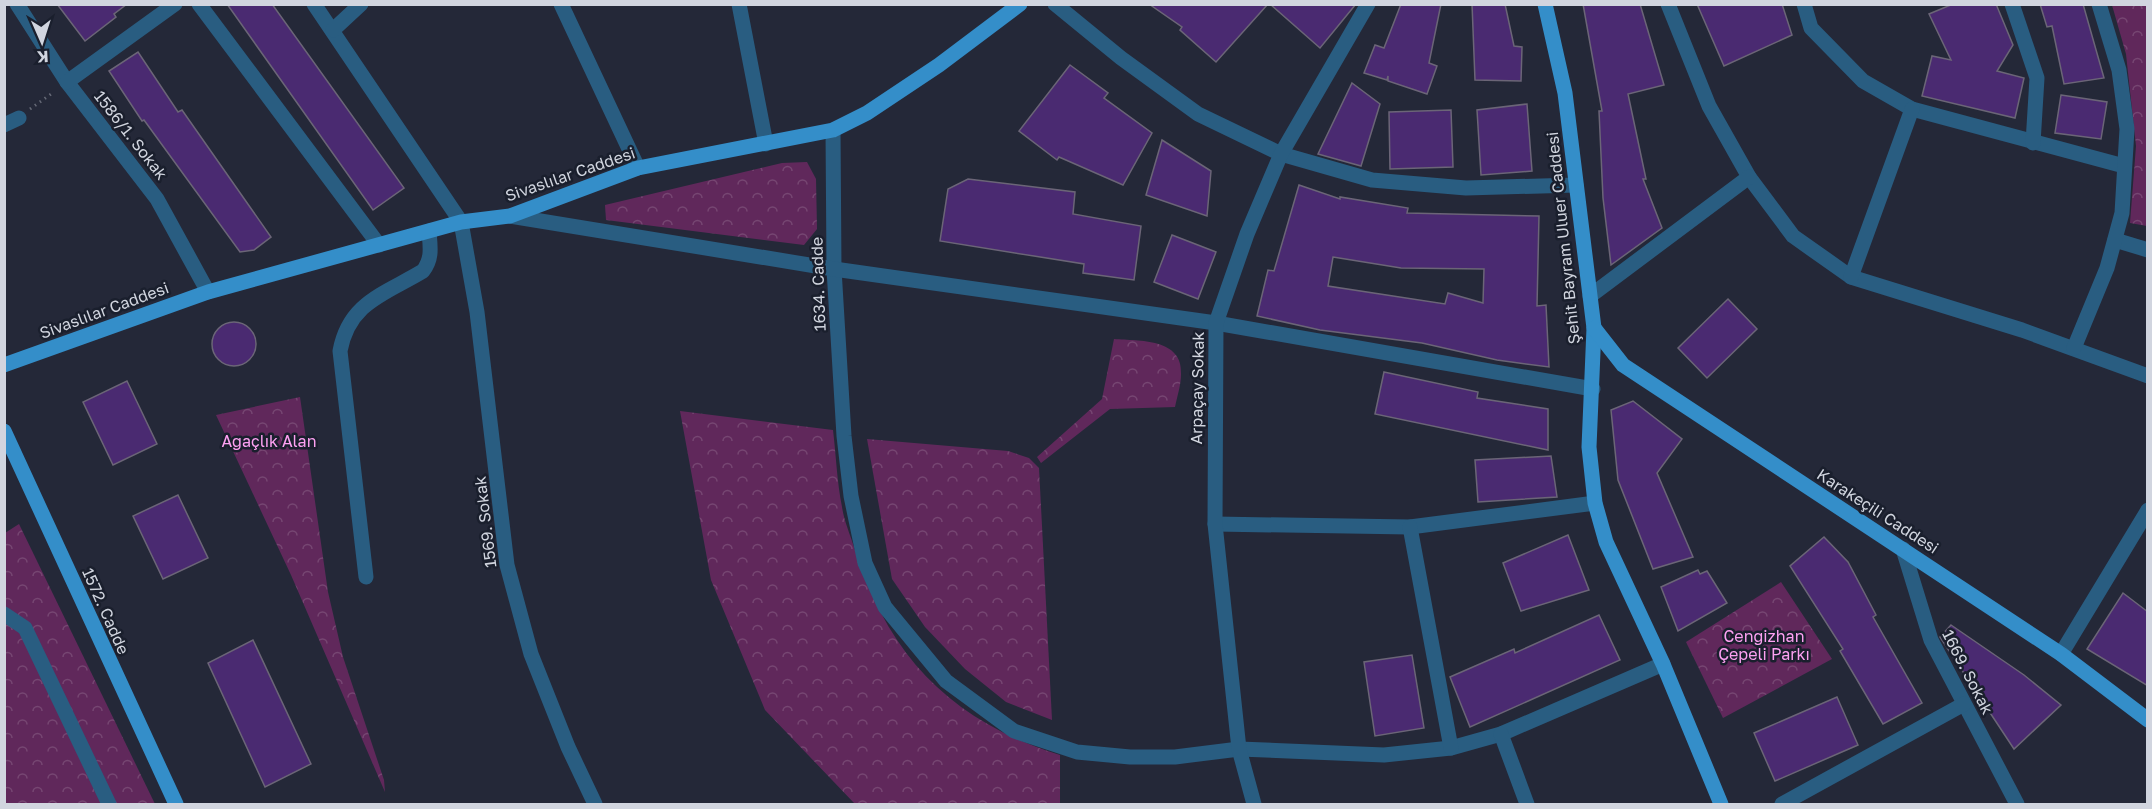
<svg xmlns="http://www.w3.org/2000/svg" width="2152" height="809" font-family="'Golos Text',sans-serif">
<style>
.forest{fill:url(#forest-crowns)}
.building{fill:#4a2a71;stroke:#6b6577;stroke-width:1.5;fill-rule:evenodd}
.lines{fill:none;stroke-linecap:round;stroke-linejoin:round}
.path{stroke:#666a77;stroke-width:3;stroke-dasharray:1.5 4.5;stroke-linecap:butt}
.minor{stroke:#295d81;stroke-width:15}
.major{stroke:#348ec9;stroke-width:15}
.labels{text-anchor:middle;dominant-baseline:central;stroke-width:5;stroke-linejoin:round;paint-order:stroke}
.street-label{font-size:16px;fill:#d1d5df;stroke:#1a1f2d}
.park-label{font-size:16px;fill:#fda1f2;stroke:#1a1f2d}
</style>
<defs>
<pattern id="forest-crowns" width="20" height="18" patternUnits="userSpaceOnUse" patternTransform="scale(1.5)"><rect width="20" height="18" fill="#60285b"/><path d="M2 6a3 3 0 1 1 6 0M12 15a3 3 0 1 1 6 0" fill="none" stroke="#764672"/></pattern>
</defs>
<rect width="100%" height="100%" fill="#242838"/>
<g class="forest">
<path d="M2112 5H2147V226L2130 223 2136 146 2126 54Z"/>
<path d="M807 162 816 179 817 229 804 245 606 220 605 205 782 163Z"/>
<path d="M1114 339C1139 341 1183 338 1181 374 1181 385 1177 397 1175 407L1110 409 1041 463 1037 457 1102 399Z"/>
<path d="M300 397 328 592 343 657 384 780 385 792 291 575 216 415Z"/>
<path d="M680 411 833 430C836 455 837 482 842 507 844 521 850 534 854 547 888 656 951 721 1060 755V804H855L765 710 711 580Z"/>
<path d="M867 439 1008 451 1029 458 1039 468 1052 720 1006 702 965 669 925 627 892 579Z"/>
<path d="M19 524 155 804H5V533Z"/>
<path d="M1781 582 1832 659 1723 718 1686 642Z"/>
</g>
<g class="building">
<path d="M57 4H127L114 14 116 17 85 41Z"/>
<path d="M227 4H272L404 188 373 210Z"/>
<path d="M1149 4H1268L1216 62 1180 30 1182 27Z"/>
<path d="M1270 4H1356L1320 48Z"/>
<path d="M1401 4H1441L1429 63 1437 66 1427 94 1388 81V76L1387 80 1364 73 1375 45 1384 48Z"/>
<path d="M1472 4H1505L1514 46 1522 47 1521 81 1475 80Z"/>
<path d="M1583 4H1640L1664 85 1628 94 1646 179H1643L1662 228 1611 265 1603 198 1599 111H1602Z"/>
<path d="M1697 4H1782L1792 35 1724 66Z"/>
<path d="M1953 4H1996L2013 45 1997 71 2024 78 2015 118 1922 96 1932 56 1951 60 1929 14Z"/>
<path d="M2040 4H2083L2104 78 2064 84 2052 26 2047 27Z"/>
<path d="M138 52 178 112 182 110 271 237 254 250 240 252 144 120 142 121 109 71Z"/>
<path d="M1070 65 1108 93 1104 98 1152 133 1123 185 1059 157 1057 160 1019 131Z"/>
<path d="M1352 83 1380 104 1361 166 1318 154Z"/>
<path d="M2061 95 2107 102 2101 139 2055 133Z"/>
<path d="M1527 104 1532 171 1481 175 1477 110Z"/>
<path d="M1451 110 1453 167 1390 169 1389 112Z"/>
<path d="M1162 140 1211 171 1207 216 1146 195Z"/>
<path d="M968 179 1075 192 1073 214 1141 226 1134 280 1083 273 1084 264 940 241 948 189Z"/>
<path d="M1299 185 1340 199V197L1408 208 1407 213 1539 216 1537 306 1546 305 1549 367 1497 360 1422 343 1320 330 1257 316 1268 270 1274 271ZM1333 257 1401 268 1484 269 1483 303 1448 293 1445 304 1328 286Z"/>
<path d="M1172 235 1216 252 1198 299 1154 282Z"/>
<path d="M1728 299 1757 329 1707 378 1678 348Z"/>
<circle cx="234" cy="344" r="22"/>
<path d="M1384 372 1478 392 1477 398 1548 409V450L1375 414Z"/>
<path d="M127 381 157 444 113 465 83 402Z"/>
<path d="M1633 401 1682 439 1657 473 1693 557 1653 569 1618 480 1611 410Z"/>
<path d="M1551 456 1557 497 1478 502 1475 460Z"/>
<path d="M178 495 208 558 163 579 133 516Z"/>
<path d="M1568 535 1589 590 1521 611 1503 563Z"/>
<path d="M1824 537 1848 562 1876 615 1873 617 1922 703 1883 724 1840 651 1843 649 1790 566Z"/>
<path d="M1698 570 1700 574 1707 571 1727 603 1678 631 1661 587Z"/>
<path d="M2123 593 2148 612V686L2087 649Z"/>
<path d="M1599 615 1620 660 1470 727 1450 677 1514 649 1515 653Z"/>
<path d="M1951 625 2024 675 2061 705 2014 749 1940 637Z"/>
<path d="M253 640 311 764 265 787 208 663Z"/>
<path d="M1412 655 1424 728 1375 736 1364 662Z"/>
<path d="M1837 697 1858 745 1775 781 1754 733Z"/>
</g>
<g class="lines">
<path class="path" d="M30 109 54 92"/>
<g class="minor">
<path d="M17 4 67 82 157 199 208 292"/>
<path d="M199 4 379 245"/>
<path d="M314 4 461 222 477 312 507 565 531 654 568 747 595 804"/>
<path d="M561 4 638 168"/>
<path d="M739 4 766 144"/>
<path d="M1055 4 1121 58 1198 114 1281 154 1372 180 1466 188 1576 185"/>
<path d="M1668 4 1709 106 1749 177 1793 236 1851 277 2022 330 2148 376"/>
<path d="M1804 4 1811 28 1863 81 1912 109 2124 166"/>
<path d="M2012 4 2037 78 2033 143"/>
<path d="M333 30 361 4"/>
<path d="M67 82 175 4"/>
<path d="M4 125 19 118"/>
<path d="M833 130 834 269 844 436 851 496 865 563 885 607 946 681 1014 731 1077 752 1130 757H1175L1239 749 1384 755 1451 748 1501 734 1663 664"/>
<path d="M510 216 834 269 1216 323 1593 389"/>
<path d="M2115 240 2148 250"/>
<path d="M1851 277 1912 109"/>
<path d="M1590 296 1749 177"/>
<path d="M2074 348 2107 268 2122 213 2127 129 2119 70 2099 4"/>
<path d="M1215 524 1410 527 1595 503"/>
<path d="M1410 527 1451 748"/>
<path d="M1903 549 1931 640 2017 804"/>
<path d="M366 577 340 351C349 302 385 294 423 271 433 258 430 246 429 231"/>
<path d="M4 614 25 628 109 804"/>
<path d="M2061 654 2148 510"/>
<path d="M1501 734 1527 804"/>
<path d="M1254 804 1239 749 1215 524 1216 323 1247 234 1281 154 1368 4"/>
<path d="M1782 804 1964 704"/>
</g>
<g class="major">
<path d="M1545 4 1565 93 1594 328 1589 447 1595 503 1606 542 1663 664 1721 804"/>
<path d="M1594 328 1623 365 2061 654 2148 720"/>
<path d="M4 365 208 292 461 222 510 216 638 168 833 130 867 113 939 65 1020 4"/>
<path d="M4 431 176 804"/>
</g>
</g>
<g class="labels">
<g class="street-label">
<text transform="translate(131 135) rotate(52)">1586/1. Sokak</text>
<text transform="translate(570 174) rotate(-19)">Sivaslılar Caddesi</text>
<text transform="translate(1563 238) rotate(-96)">Şehit Bayram Uluer Caddesi</text>
<text transform="translate(818 284) rotate(-92)">1634. Cadde</text>
<text transform="translate(104 310) rotate(-20)">Sivaslılar Caddesi</text>
<text transform="translate(1197 388) rotate(-89)">Arpaçay Sokak</text>
<text transform="translate(1878 511) rotate(33)">Karakeçili Caddesi</text>
<text transform="translate(485 522) rotate(-97)">1569. Sokak</text>
<text transform="translate(106 611) rotate(66)">1572. Cadde</text>
<text transform="translate(1968 672) rotate(63)">1669. Sokak</text>
</g>
<g class="park-label">
<text x="269" y="441">Ağaçlık Alan</text>
<text x="1764" y="636">Cengizhan<tspan x="1764" dy="18">Çepeli Parkı</tspan></text>
</g>
</g>
<rect width="2152" height="809" fill="none" stroke="#d1d5df" stroke-width="12"/>
<g transform="translate(42 42) rotate(177)" stroke="#1a1f2d" stroke-width="4.5" paint-order="stroke">
<path d="M0-4.5L10 22L0 15L-10 22Z" fill="#d1d5df"/>
<text y="-9" font-size="16" font-weight="bold" text-anchor="middle" fill="#d1d5df">K</text>
</g>
</svg>
